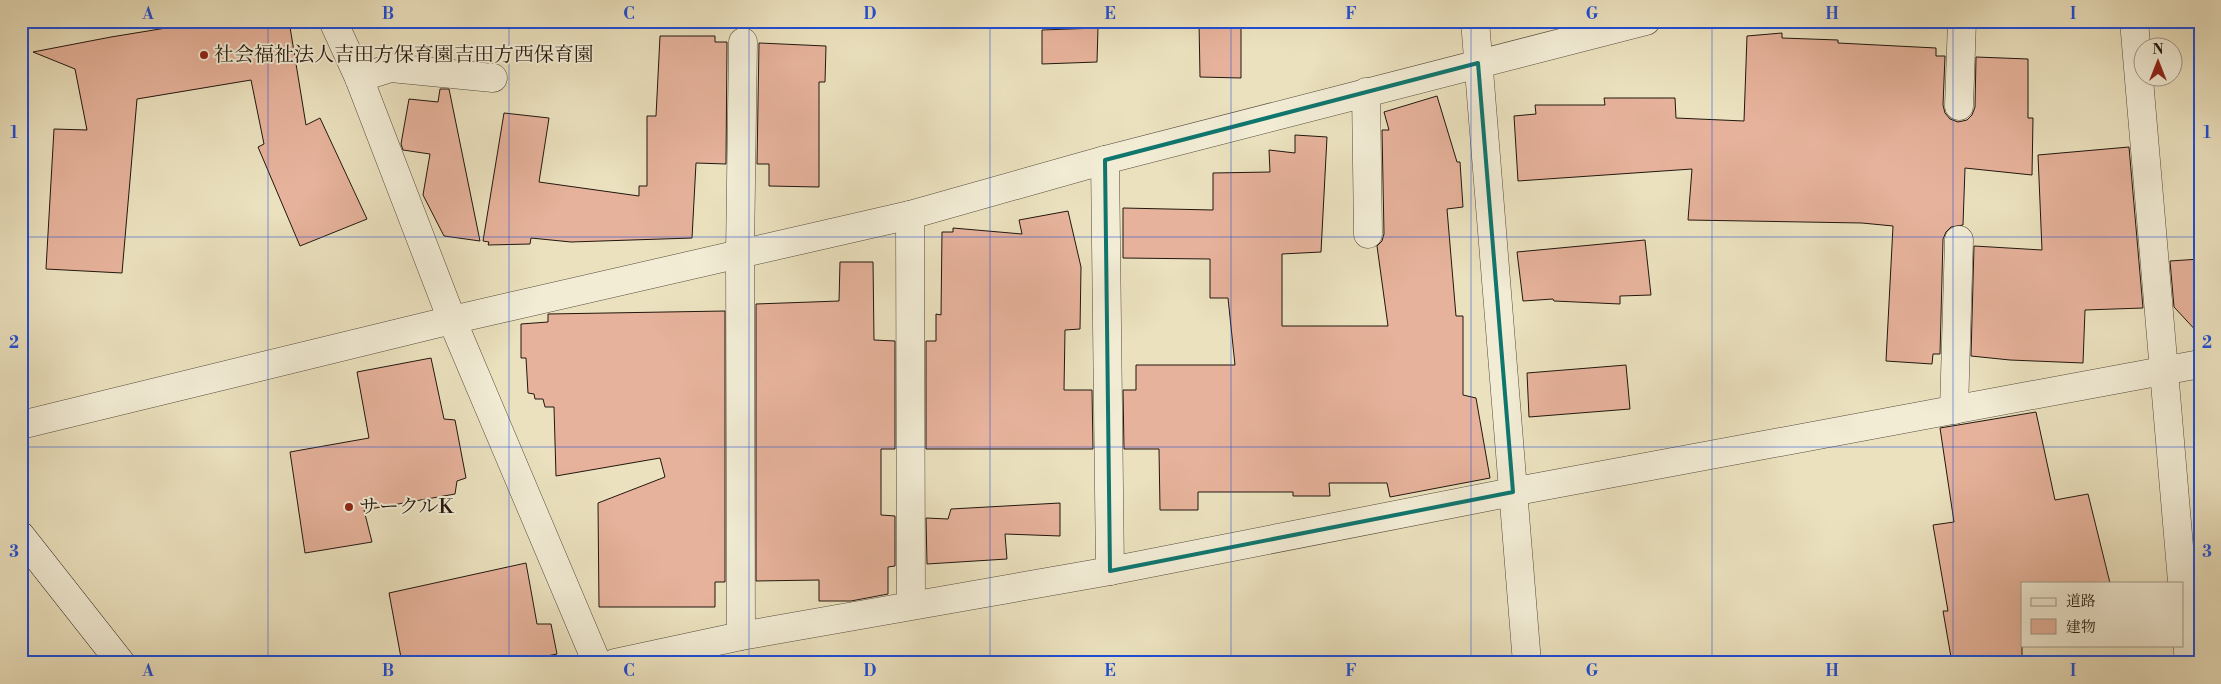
<svg xmlns="http://www.w3.org/2000/svg" width="2221" height="684" font-family="'Libre Bodoni','Noto Serif JP',serif">
<style>
.building{fill:#e6b29b;stroke:#21170e}
.lines{fill:none;stroke-linecap:round;stroke-linejoin:round}
.minor-casing{stroke:#544a3a;stroke-width:29}
.secondary-casing{stroke:#21170e;stroke-width:29}
.minor{stroke:#f2ecd5;stroke-width:28}
.secondary{stroke:#f2ecd5;stroke-width:28}
.marked{fill:none;stroke:#0f766e;stroke-width:4;stroke-linejoin:round}
.grid{fill:none;stroke:#1d4ed8;stroke-width:1;stroke-opacity:0.55}
.poi-dot{fill:#8f2418;stroke:#f2ecd5;stroke-width:2}
.labels{text-anchor:middle;dominant-baseline:central;stroke-width:4;stroke-linejoin:round;paint-order:stroke}
.poi-label{font-size:20px;fill:#21170e;stroke:#f2ecd5;text-anchor:start}
.neatline{fill:none;stroke:#1d4ed8;stroke-width:2}
.grid-label{font-size:16px;text-anchor:middle;font-weight:bold;fill:#1d4ed8}
</style>
<rect width="100%" height="100%" fill="#ebe1be"/>
<filter id="stains"><feTurbulence type="fractalNoise" baseFrequency=".004" numOctaves="4"/><feColorMatrix values="0 0 0 0 .2 0 0 0 0 .09 0 0 0 0 .02 0 0 0 .5 -.17"/></filter>
<radialGradient id="worn" r=".72"><stop offset=".6" stop-color="#630" stop-opacity="0"/><stop offset="1" stop-color="#630" stop-opacity=".3"/></radialGradient>
<g class="building">
<path d="M209 21H289L306 125 320 118 367 219 300 246 258 147 264 144 251 80 137 99 122 273 46 269 54 129 87 130 75 69 33 52 111 37Z"/>
<path d="M1199 21H1241V78L1200 77Z"/>
<path d="M1098 28 1097 62 1042 64V30Z"/>
<path d="M1782 33V38L1838 40V43L1936 48V56H1945L1943 105 1945 113 1950 119 1958 122 1967 120 1972 115 1975 107 1976 57 2028 59V118H2033L2032 175 1965 168 1963 225 1951 227 1946 232 1943 239 1940 354H1933L1932 364 1886 361 1893 226 1862 223 1688 220 1692 169 1518 181 1514 116 1536 114 1535 105H1605L1604 98H1675L1676 118 1744 121 1747 36Z"/>
<path d="M660 36H715V42H727L726 164 696 163 692 238 571 242 531 238 530 244 488 245 489 242 483 241 504 113 549 118 539 182 639 196V186H647V116H656Z"/>
<path d="M759 43 826 46 825 82H819V187L769 186V164H757Z"/>
<path d="M440 89H449L480 241 444 236 423 195 430 154 403 150 401 144 409 99 438 102Z"/>
<path d="M1437 96 1457 162H1460L1463 207 1447 209 1456 316H1463V395L1476 398 1490 478 1390 497 1387 483H1329L1330 496H1293V492H1198V510H1160L1159 449H1124L1123 390H1136V365H1235L1228 298H1210V259L1123 258V208L1213 210V173L1270 172 1269 150 1295 153V135L1327 137 1321 252 1282 254V326H1388L1377 246 1382 241 1384 234 1382 130H1389L1384 112Z"/>
<path d="M2129 147 2143 308 2085 310 2083 363 2010 360 1971 356 1974 246 2042 250 2038 155Z"/>
<path d="M1068 211 1081 267 1080 329 1065 330 1064 390H1092L1093 449H926V341H936V314L941 315 942 232H953V228L1022 234 1019 220Z"/>
<path d="M1645 240 1651 295 1620 296V304L1554 301 1553 299 1523 301 1517 252Z"/>
<path d="M2200 259V335L2174 307 2170 261Z"/>
<path d="M840 262H873L874 340 895 341V449H881V515L895 516V566L888 567V594L851 601H819V580L756 581V304L839 301Z"/>
<path d="M725 311V582H715V607H599L598 503 665 477 660 458 556 476 554 407H545L543 399H535L534 394 528 393 526 358H521V324L548 322V314Z"/>
<path d="M431 358 444 419 455 420 466 478 457 481 455 494 364 510 372 542 305 553 290 452 369 438 357 372Z"/>
<path d="M1626 365 1630 409 1529 417 1527 373Z"/>
<path d="M2036 412 2055 500 2088 494 2110 583H2022V659L1996 663H1952L1943 611H1948L1933 525 1954 522 1940 428Z"/>
<path d="M1060 503V536L1005 534 1007 559 927 564 926 518 948 519 951 509Z"/>
<path d="M526 563 537 624H551L557 654 510 663H402L389 593Z"/>
</g>
<g class="lines">
<g class="minor-casing">
<g id="minor">
<path d="M333 21 359 78 452 320 597 663"/>
<path d="M1475 21 1527 663"/>
<path d="M2134 21 2189 663"/>
<path d="M359 78 391 68 493 78"/>
<path d="M1366 92 1368 234"/>
<path d="M1959 106 1962 21"/>
<path d="M1105 160 1110 571"/>
<path d="M910 215 911 605"/>
<path d="M1954 410 1959 240"/>
<path d="M21 425 452 320 910 215 1105 160 1646 21"/>
<path d="M741 636 740 253 743 42"/>
<path d="M615 663 741 636 1110 571 1533 488 2200 364"/>
</g>
</g>
<g class="secondary-casing">
<path id="secondary" d="M21 536 121 663"/>
</g>
<use href="#minor" class="minor"/>
<use href="#secondary" class="secondary"/>
</g>
<path class="marked" d="M1478 63 1513 492 1110 571 1105 160Z"/>
<path class="grid" d="M268 21V663M509 21V663M749 21V663M990 21V663M1231 21V663M1471 21V663M1712 21V663M1953 21V663M21 237H2200M21 447H2200"/>
<g class="poi-dot">
<circle cx="204" cy="55" r="5"/>
<circle cx="349" cy="507" r="5"/>
</g>
<g class="labels">
<g class="poi-label">
<text x="214" y="55">社会福祉法人吉田方保育園吉田方西保育園</text>
<text x="359" y="507">サークルK</text>
</g>
</g>
<rect width="2221" height="684" fill="none" stroke="#ebe1be" stroke-width="55"/>
<rect x="2021" y="582" width="162" height="65" fill="#f2ecd5" stroke="#9e9785"/>
<rect x="2031" y="598" width="25" height="8" fill="#f2ecd5" stroke="#9e9785"/>
<text x="2066" y="606" font-size="15" fill="#21170e">道路</text>
<rect x="2031" y="619" width="25" height="15" fill="#e6b29b" stroke="#9e9785"/>
<text x="2066" y="632" font-size="15" fill="#21170e">建物</text>
<g transform="translate(2158 62)"><circle r="24" fill="#f2ecd5" stroke="#9e9785"/>
<path d="M0-4L9 19L0 12L-9 19Z" fill="#8f2418"/>
<text y="-8" font-size="14" font-weight="bold" text-anchor="middle" fill="#21170e">N</text>
</g>
<rect x="28" y="28" width="2166" height="628" class="neatline"/>
<g class="grid-label">
<text x="148" y="19">A</text>
<text x="388" y="19">B</text>
<text x="629" y="19">C</text>
<text x="870" y="19">D</text>
<text x="1110" y="19">E</text>
<text x="1351" y="19">F</text>
<text x="1592" y="19">G</text>
<text x="1832" y="19">H</text>
<text x="2073" y="19">I</text>
<text x="14" y="138">1</text>
<text x="2207" y="138">1</text>
<text x="14" y="348">2</text>
<text x="2207" y="348">2</text>
<text x="14" y="557">3</text>
<text x="2207" y="557">3</text>
<text x="148" y="676">A</text>
<text x="388" y="676">B</text>
<text x="629" y="676">C</text>
<text x="870" y="676">D</text>
<text x="1110" y="676">E</text>
<text x="1351" y="676">F</text>
<text x="1592" y="676">G</text>
<text x="1832" y="676">H</text>
<text x="2073" y="676">I</text>
</g>
<rect width="100%" height="100%" filter="url(#stains)"/>
<rect width="100%" height="100%" fill="url(#worn)"/>
</svg>
